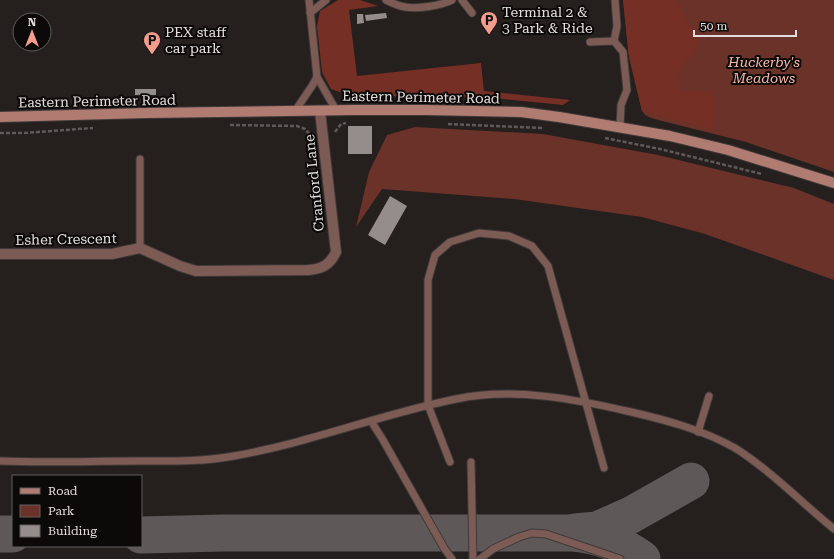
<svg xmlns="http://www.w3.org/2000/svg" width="834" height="559" font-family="'Roboto Serif',serif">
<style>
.green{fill:#6a3228}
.forest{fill:#762f24}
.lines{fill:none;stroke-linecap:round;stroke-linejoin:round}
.taxiway{stroke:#5e5858;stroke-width:37}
.building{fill:#948d8b}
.lane-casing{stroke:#3f3a39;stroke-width:9}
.street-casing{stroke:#3f3a39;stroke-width:12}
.secondary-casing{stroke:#3f3a39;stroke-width:12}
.path{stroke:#5f5a59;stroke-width:2.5;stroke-dasharray:4 2;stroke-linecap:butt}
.lane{stroke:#7c5b54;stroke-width:7}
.street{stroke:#7c5b54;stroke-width:10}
.secondary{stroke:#b07b71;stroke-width:10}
.labels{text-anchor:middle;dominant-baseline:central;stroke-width:4;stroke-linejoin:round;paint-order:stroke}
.poi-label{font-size:14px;fill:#e2dedd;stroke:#0c0a09;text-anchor:start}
.park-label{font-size:14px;font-style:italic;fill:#f8b7aa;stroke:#0c0a09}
.street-label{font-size:14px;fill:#e2dedd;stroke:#0c0a09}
</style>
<rect width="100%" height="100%" fill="#251f1e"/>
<g class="green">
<path d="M623 0H834V172L746 142 658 120C651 118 646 117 642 111L629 57Z"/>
<path d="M415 127 543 134 658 155 794 188 834 204V280L705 234 642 217 514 199 382 189 356 227 369 172 387 135Z"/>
</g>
<g class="forest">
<path d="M338 0H360L378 6 349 10 357 76 481 63 484 91 570 100 563 105 483 97 351 96 331 89 322 72 317 26 320 11Z"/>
<path d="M623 0H676L700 42 677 75 679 91H714V130L642 111 629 57Z"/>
</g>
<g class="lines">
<g class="taxiway">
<path d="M575 532 597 530 631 515 691 481"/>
<path d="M0 534H13"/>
<path d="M141 535 223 533H573C599 535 620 543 642 559"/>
</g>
</g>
<g class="building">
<path d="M386 13 387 18 366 21 365 15Z"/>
<path d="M357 14H363L364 23 357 24Z"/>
<rect x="135" y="89" width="21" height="6"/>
<rect x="348" y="126" width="24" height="28"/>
<path d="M390 196 407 206 385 245 368 235Z"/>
</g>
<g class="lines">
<g class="lane-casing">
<g id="lane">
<path d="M386 0C392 3 398 6 405 7 418 9 440 6 452 0"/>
<path d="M462 0 472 13"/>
<path d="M310 13 326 0"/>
<path d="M614 41 623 52 627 90 621 105 620 127"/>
<path d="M614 41 617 26 615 0"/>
<path d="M590 42 614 41"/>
<path d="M317 77 336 110"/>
<path d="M295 111 312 86 317 77 309 0"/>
<path d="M140 248V159"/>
<path d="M371 421 383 440 444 548 452 559"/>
<path d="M698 432 709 396"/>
<path d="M0 461C46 463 91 461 137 461 169 461 202 462 234 456 309 443 381 414 456 399 513 387 575 399 631 412 666 420 703 430 735 448 770 470 802 503 834 529"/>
<path d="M450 462 428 405V280L435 255 450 242 479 233 509 236 532 246 548 266 604 468"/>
<path d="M471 462 473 559"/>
<path d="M480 559 493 549 519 537 532 533 546 534 620 559"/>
</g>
</g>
<g class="street-casing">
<path id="street" d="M0 254H112L140 248 180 266 196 271 308 270C322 269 330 265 336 252L320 111"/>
</g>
<g class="secondary-casing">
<path id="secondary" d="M0 117 146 113 353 110H426L521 112 559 117 670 136 728 150 834 183"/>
</g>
<g class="path">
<path d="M448 124 543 128"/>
<path d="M230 125 297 126 305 129 311 136"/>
<path d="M335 132 341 124 346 123"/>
<path d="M0 133H24L93 128"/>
<path d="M605 138 660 149 762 174"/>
</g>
<use href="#lane" class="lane"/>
<use href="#street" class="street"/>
<use href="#secondary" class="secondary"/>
</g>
<defs>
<g id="parking-pin" transform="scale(0.9)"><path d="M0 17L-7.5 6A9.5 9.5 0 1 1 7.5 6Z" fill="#f49d8d" stroke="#0c0a09"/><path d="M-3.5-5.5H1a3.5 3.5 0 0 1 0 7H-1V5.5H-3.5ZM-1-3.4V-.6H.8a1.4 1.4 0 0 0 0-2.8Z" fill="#111"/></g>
</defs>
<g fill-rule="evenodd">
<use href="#parking-pin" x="489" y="20"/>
<use href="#parking-pin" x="152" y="40"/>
</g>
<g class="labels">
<g class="poi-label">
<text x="502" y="12">Terminal 2 &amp;<tspan x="502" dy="16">3 Park &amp; Ride</tspan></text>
<text x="165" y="32">PEX staff<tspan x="165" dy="16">car park</tspan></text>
</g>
<g class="park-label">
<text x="764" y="62">Huckerby's<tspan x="764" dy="16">Meadows</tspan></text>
</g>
<g class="street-label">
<text transform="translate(421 97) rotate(1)">Eastern Perimeter Road</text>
<text transform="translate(97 101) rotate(-1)">Eastern Perimeter Road</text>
<text transform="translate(314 183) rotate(-96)">Cranford Lane</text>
<text transform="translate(66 239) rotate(-1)">Esher Crescent</text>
</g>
</g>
<rect x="12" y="475" width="130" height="72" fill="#0c0a09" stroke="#625f5e"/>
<rect x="20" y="488" width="20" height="6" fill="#b07b71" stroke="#625f5e"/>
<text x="48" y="495" font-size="12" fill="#e2dedd">Road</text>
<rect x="20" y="505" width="20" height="12" fill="#6a3228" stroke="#625f5e"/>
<text x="48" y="515" font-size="12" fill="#e2dedd">Park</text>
<rect x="20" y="525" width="20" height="12" fill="#948d8b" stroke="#625f5e"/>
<text x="48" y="535" font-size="12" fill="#e2dedd">Building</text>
<g transform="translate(32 32)"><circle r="19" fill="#0c0a09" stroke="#625f5e"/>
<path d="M0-3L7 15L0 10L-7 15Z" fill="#f49d8d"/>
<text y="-6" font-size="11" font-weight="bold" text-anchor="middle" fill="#e2dedd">N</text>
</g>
<path d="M694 30v6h102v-6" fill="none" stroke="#e2dedd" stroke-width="2"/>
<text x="700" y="30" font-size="12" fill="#e2dedd" stroke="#0c0a09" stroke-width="3" paint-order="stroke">50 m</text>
</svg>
